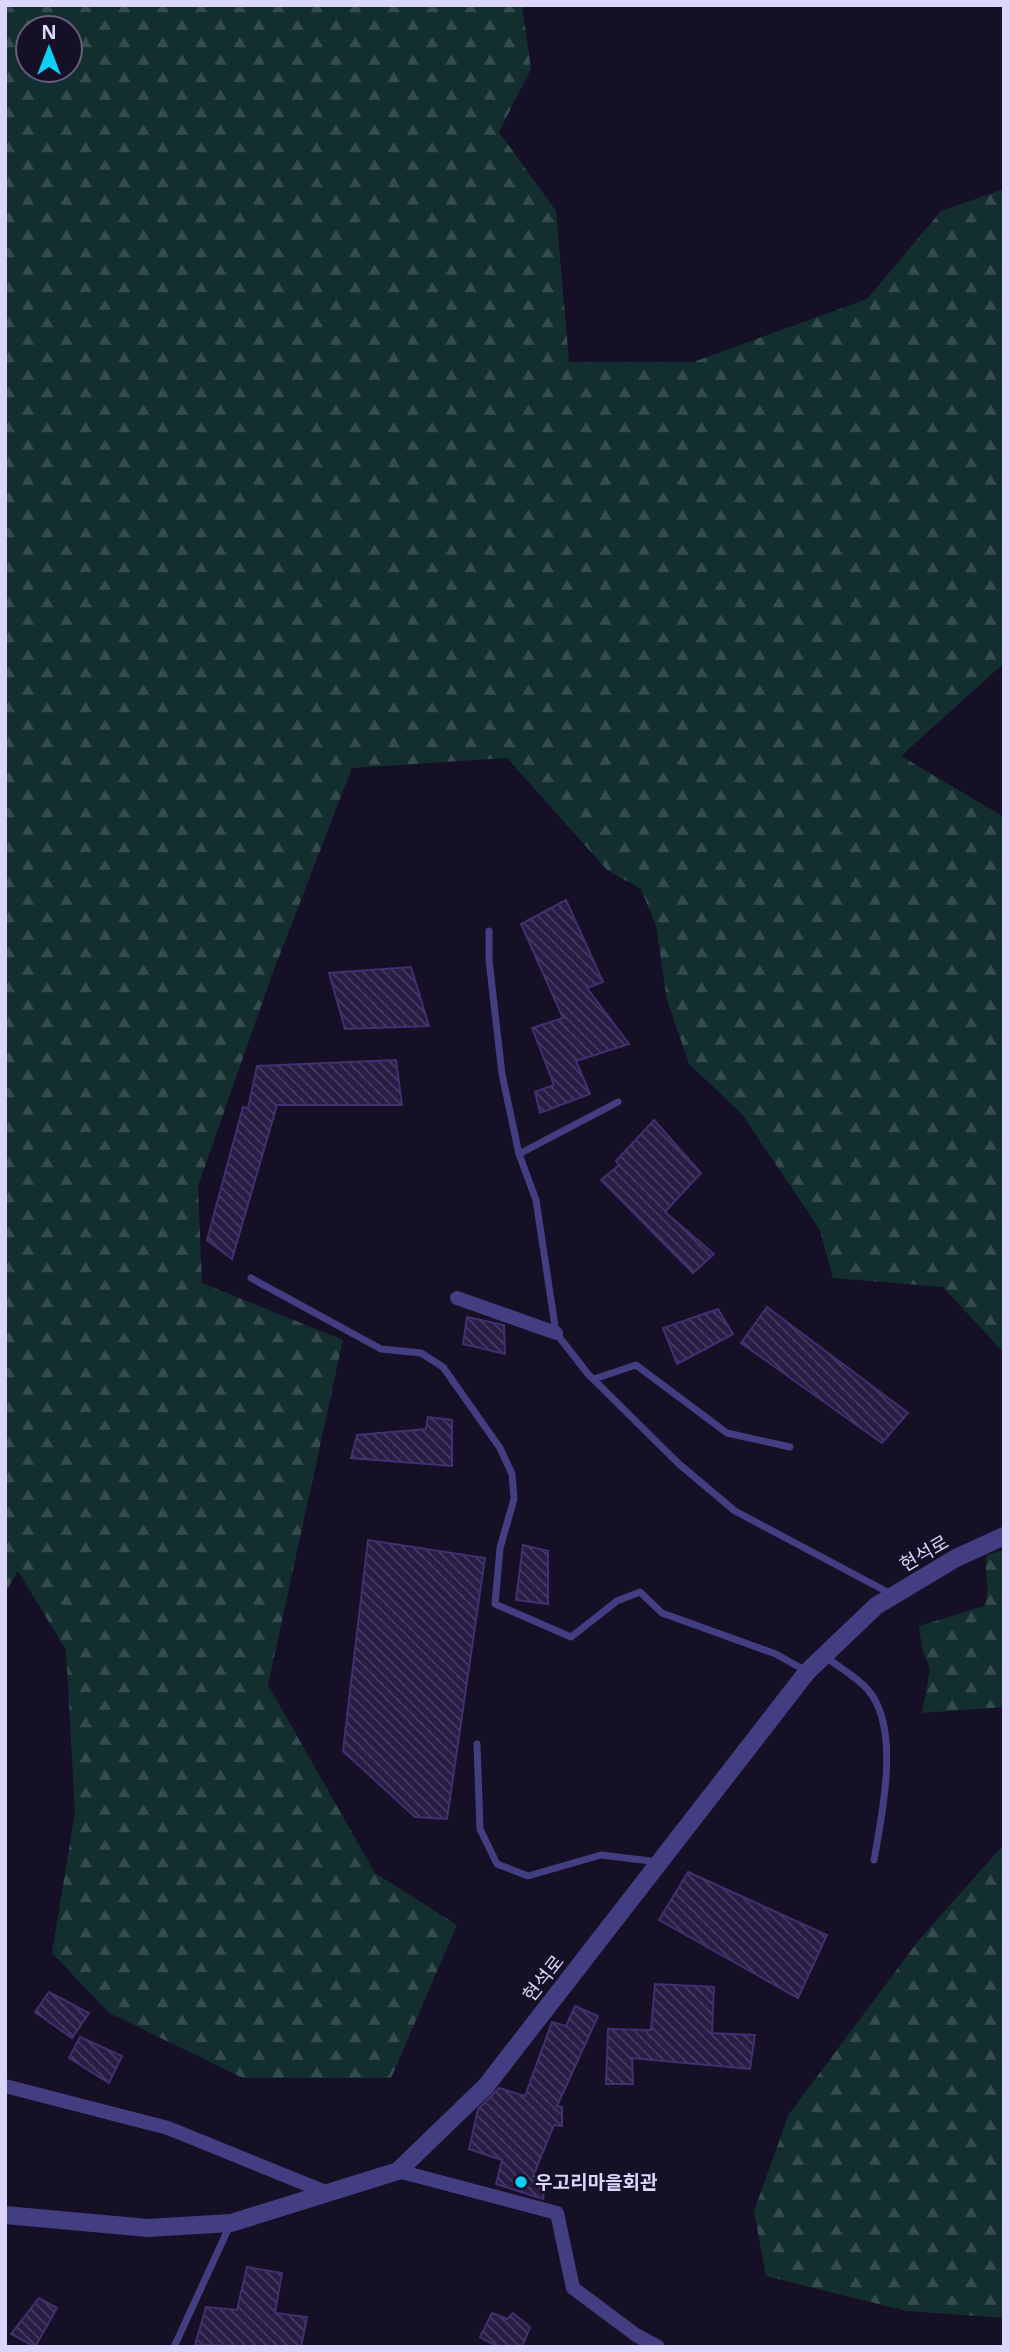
<svg xmlns="http://www.w3.org/2000/svg" width="1009" height="2352" font-family="'Noto Sans','Noto Sans KR',sans-serif">
<style>
.forest{fill:url(#forest-firs);fill-rule:evenodd}
.building{fill:url(#building-back-hatch);stroke:#403070;stroke-width:2}
.lines{fill:none;stroke-linecap:round;stroke-linejoin:round}
.service{stroke:#433d82;stroke-width:7}
.minor{stroke:#433d82;stroke-width:14}
.tertiary{stroke:#433d82;stroke-width:18}
.poi-dot{fill:#0bd1f4;stroke:#151025;stroke-width:2.5}
.labels{text-anchor:middle;dominant-baseline:central;stroke-width:5;stroke-linejoin:round;paint-order:stroke}
.street-label{font-size:19px;fill:#dcd6fd;stroke:#151025}
.poi-label{font-size:19px;font-weight:bold;fill:#dcd6fd;stroke:#151025;text-anchor:start}
</style>
<defs>
<pattern id="forest-firs" width="22" height="20" patternUnits="userSpaceOnUse" patternTransform="scale(1.75)"><rect width="22" height="20" fill="#132e2f"/><path d="M5 1l3.5 6h-7zM16 11l3.5 6h-7z" fill="#354c4e"/></pattern>
<pattern id="building-back-hatch" width="6" height="6" patternUnits="userSpaceOnUse" patternTransform="scale(1.75)"><rect width="6" height="6" fill="#271d45"/><path d="M-1 5l2 2M0 0l6 6M5-1l2 2" fill="none" stroke="#463d61"/></pattern>
</defs>
<rect width="100%" height="100%" fill="#151025"/>
<g class="forest">
<path d="M5 5H522L531 69 499 132 556 211 569 362H693L867 299 941 211 1004 189V663L901 756 1004 817V1353L943 1287 833 1278 820 1230 742 1114 689 1064 667 1000 656 926 641 889 607 870 507 758 352 768 272 975 198 1186 202 1283 343 1340 268 1685 375 1873 457 1925 391 2078H243L109 2013 52 1953 75 1812 66 1650 18 1571 5 1593ZM28 28H70V70H28Z"/>
<path d="M1004 1550V1707L922 1713 930 1669 922 1648 919 1626 984 1606C992 1588 983 1574 987 1555Z"/>
<path d="M1004 1844V2318L907 2311 766 2276 754 2211 789 2114 919 1940Z"/>
</g>
<g class="building">
<path d="M566 900 603 982 587 988 629 1044 576 1061 590 1094 540 1113 535 1092 554 1085 532 1028 563 1018 521 924Z"/>
<path d="M411 967 429 1026 345 1029 329 973Z"/>
<path d="M396 1060 402 1105H277L232 1259 207 1240 243 1107 248 1108 257 1066Z"/>
<path d="M654 1120 701 1173 665 1212 714 1254 693 1273 601 1180 619 1165 616 1161Z"/>
<path d="M767 1307 908 1413 882 1443 741 1343Z"/>
<path d="M718 1309 733 1334 677 1364 663 1328Z"/>
<path d="M467 1317 504 1325 505 1354 463 1344Z"/>
<path d="M428 1417 452 1420V1466L351 1458 357 1435 426 1429Z"/>
<path d="M368 1540 485 1558 447 1819 415 1817 343 1751Z"/>
<path d="M523 1545 548 1551V1604L516 1600Z"/>
<path d="M688 1872 827 1935 798 1998 659 1920Z"/>
<path d="M655 1984 714 1987 712 2033 755 2035 750 2069 632 2058 633 2084H606L608 2029 651 2030Z"/>
<path d="M49 1992 89 2013 72 2038 35 2012Z"/>
<path d="M575 2006 598 2016 557 2106 562 2107V2126L554 2125 533 2176 546 2180 543 2199 496 2184 502 2160 469 2149 478 2109 499 2088 525 2096 552 2022 566 2026Z"/>
<path d="M80 2037 122 2056 109 2083 69 2058Z"/>
<path d="M247 2267 282 2273 275 2313 307 2317 301 2347 195 2345 206 2307 237 2310Z"/>
<path d="M39 2298 57 2308 35 2347 11 2334Z"/>
<path d="M492 2313 507 2319 513 2313 530 2327 522 2347H498L480 2337Z"/>
</g>
<g class="lines">
<g class="service">
<path d="M489 931V960L502 1074 519 1154 536 1200 556 1333 588 1374 679 1464 735 1511 893 1595"/>
<path d="M519 1154 618 1102"/>
<path d="M251 1278 381 1349 421 1353 443 1367 500 1448 512 1474 514 1499 500 1548 495 1604 571 1637 617 1601 640 1592 662 1613 776 1654 806 1671"/>
<path d="M594 1379 636 1365 727 1433 790 1447"/>
<path d="M825 1656C838 1667 857 1677 868 1690 901 1728 882 1814 874 1860"/>
<path d="M477 1744 480 1829 497 1864 528 1876 601 1855 659 1862"/>
<path d="M174 2347 231 2223"/>
</g>
<g class="minor">
<path d="M457 1298 556 1333"/>
<path d="M5 2086 168 2128 328 2193"/>
<path d="M398 2171 557 2213 573 2288 636 2335 658 2347"/>
</g>
<path class="tertiary" d="M5 2215 148 2228 231 2223 398 2171 486 2086 807 1672 876 1606 956 1558 1004 1536"/>
</g>
<circle class="poi-dot" cx="521" cy="2182" r="7"/>
<g class="labels">
<g class="street-label">
<text transform="translate(924 1553) rotate(-30)">현석로</text>
<text transform="translate(543 1978) rotate(-52)">현석로</text>
</g>
<g class="poi-label">
<text x="535" y="2182">우고리마을회관</text>
</g>
</g>
<rect width="1009" height="2352" fill="none" stroke="#dcd6fd" stroke-width="14"/>
<g transform="translate(49 49)"><circle r="33" fill="#151025" stroke="#655f7b" stroke-width="2"/>
<path d="M0-5L12 26L0 18L-12 26Z" fill="#0bd1f4"/>
<text y="-10" font-size="19" font-weight="bold" text-anchor="middle" fill="#dcd6fd">N</text>
</g>
</svg>
